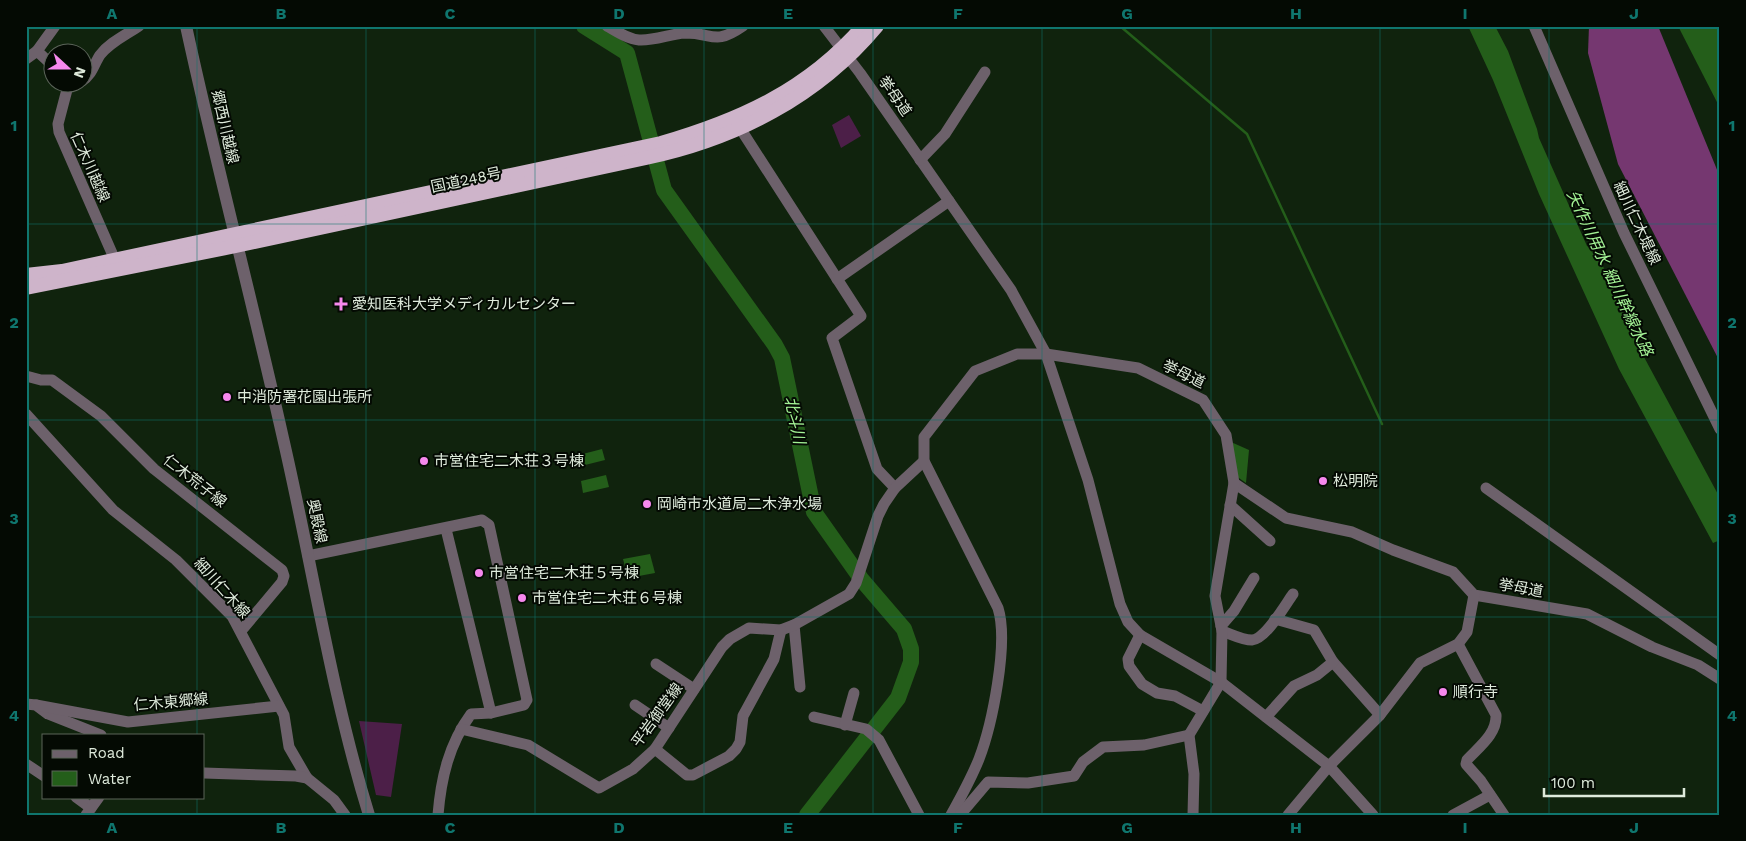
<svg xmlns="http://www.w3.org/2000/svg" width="1746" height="841" font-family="'Work Sans','Noto Sans JP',sans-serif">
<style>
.green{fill:#4c1f48}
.forest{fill:#753770}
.water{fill:#245e1a}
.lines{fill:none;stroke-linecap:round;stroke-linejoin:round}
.stream{stroke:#245e1a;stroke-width:2.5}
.river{stroke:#245e1a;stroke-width:16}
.minor{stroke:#6d616b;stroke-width:11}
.tertiary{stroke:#6d616b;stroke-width:12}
.trunk{stroke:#ceb4ca;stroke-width:14}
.grid{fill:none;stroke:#0f766e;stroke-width:1;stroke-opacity:0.55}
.poi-dot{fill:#f688ed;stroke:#040a03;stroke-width:2}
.labels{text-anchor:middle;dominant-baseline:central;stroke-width:4;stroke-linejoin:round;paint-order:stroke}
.street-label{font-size:15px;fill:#deeadb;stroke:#040a03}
.poi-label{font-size:15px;fill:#deeadb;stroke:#040a03;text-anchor:start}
.water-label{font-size:16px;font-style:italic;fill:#a3f295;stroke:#040a03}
.neatline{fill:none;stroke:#0f766e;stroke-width:2}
.grid-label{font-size:16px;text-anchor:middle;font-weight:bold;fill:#0f766e}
</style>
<rect width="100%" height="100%" fill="#10230d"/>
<g class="green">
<path d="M849 115 861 136 841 148 832 125Z"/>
<path d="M359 721 402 724 391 797 376 795Z"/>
</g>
<path class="forest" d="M1589 26H1658L1720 177V362L1618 164 1588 53Z"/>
<g class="water">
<path d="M1468 26H1495L1508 51 1537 129 1539 138 1587 246 1597 253 1644 357 1720 498V540L1713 543 1619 369 1539 194 1493 80Z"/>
<path d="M1678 26H1720V108Z"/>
<path d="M1231 442 1249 450 1246 483 1236 476Z"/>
<path d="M602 449 605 460 577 467 575 456Z"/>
<path d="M606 475 609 487 583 493 581 481Z"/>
<path d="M650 554 655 573 628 578 623 559Z"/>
</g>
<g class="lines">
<path class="stream" d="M1120 26 1247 134 1382 424"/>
<path class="river" d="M584 26 627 53 664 190 775 345 782 358 814 512 862 580 904 629 911 649V662L898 698 807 815"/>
<g class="minor">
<path d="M607 26C617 32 628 39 639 40 654 41 670 34 685 33 714 33 714 46 743 26"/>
<path d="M824 26 860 73 1011 290 1046 354 1088 480 1120 604 1128 622 1140 635 1221 682 1329 766 1373 815"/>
<path d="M1534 26 1624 233 1720 429"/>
<path d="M37 51 55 26"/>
<path d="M26 59 37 51 52 65"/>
<path d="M82 81C92 75 94 64 100 55 110 42 126 35 139 26"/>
<path d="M69 82 58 124 59 132 115 260"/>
<path d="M740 128 861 316 832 338 877 469 895 488"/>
<path d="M920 160 945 134 985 72"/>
<path d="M837 279 949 201"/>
<path d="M26 376 41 380H52L101 416 154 469 282 570 284 576 282 582 241 631"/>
<path d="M26 414 113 510 176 560 232 616 284 715 289 747 307 778 334 800 345 815"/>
<path d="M1234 483 1286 518 1352 532 1393 550 1453 572 1474 595 1587 614 1652 647 1698 665 1720 679"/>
<path d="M1486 488 1720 655"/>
<path d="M1230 505 1270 541"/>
<path d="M446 529 491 713"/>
<path d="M308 556 482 520 489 525 527 700 524 705 491 713 471 714C449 744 441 778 438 815"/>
<path d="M1275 619 1314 630 1333 662 1380 715"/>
<path d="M794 625 800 687"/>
<path d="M1221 626 1234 611 1254 578"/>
<path d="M1222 631C1231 634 1242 640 1252 640 1266 639 1285 605 1293 594"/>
<path d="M1140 635 1128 659 1129 666 1142 684 1157 693 1175 696 1203 711"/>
<path d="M1458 644 1496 715C1497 734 1479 747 1467 760L1466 764 1481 781 1504 815"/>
<path d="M656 664 694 689"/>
<path d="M26 704 36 705 48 714 101 735"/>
<path d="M36 705 128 722 279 706"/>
<path d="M635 705 669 728"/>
<path d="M814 717 866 729 879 740 919 815"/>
<path d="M1266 717 1294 686 1317 675 1333 662"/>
<path d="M845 725 854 693"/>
<path d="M461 729 528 745 599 788 633 769 655 749 722 647 730 639 749 628 781 630 794 625 849 594 856 583 878 516 884 504 895 488 924 461"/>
<path d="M655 749 687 775H693L729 756 736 749 740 742 743 716 774 659 781 630"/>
<path d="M26 764 44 776"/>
<path d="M204 773 296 776 307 778"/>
<path d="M76 797 91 808"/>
<path d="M86 815 99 797"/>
<path d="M951 815C961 797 971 779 979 759 992 725 1009 643 998 608L924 461V437L975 371 1017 354H1046L1138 368 1203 400 1226 435 1234 483 1215 596 1222 631 1221 682 1189 735 1194 774 1193 815"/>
<path d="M960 815 988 782 1028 783 1074 776 1083 762 1103 747 1144 745 1189 735"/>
<path d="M1288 815 1329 766 1380 715 1420 663 1458 644 1467 632 1474 595"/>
<path d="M1453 815 1490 795"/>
</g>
<path class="tertiary" d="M186 26C216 164 252 300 283 438 312 563 331 692 369 815"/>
<g class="trunk">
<path d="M26 275 62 271 661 143C740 120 807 90 863 26"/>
<path d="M26 288 236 246 646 158C736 139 818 97 877 26"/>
</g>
</g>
<path class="grid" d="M197 26V735M366 26V815M535 26V815M704 26V815M873 26V815M1042 26V815M1211 26V815M1380 26V815M1549 26V815M26 224H1720M26 420H1720M26 617H1720M197 797V815"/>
<g class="poi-dot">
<path d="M338.5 296.5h5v5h5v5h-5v5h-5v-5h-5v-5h5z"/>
<circle cx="227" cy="397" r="5"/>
<circle cx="424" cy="461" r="5"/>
<circle cx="1323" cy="481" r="5"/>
<circle cx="647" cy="504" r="5"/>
<circle cx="479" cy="573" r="5"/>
<circle cx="522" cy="598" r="5"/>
<circle cx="1443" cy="692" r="5"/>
</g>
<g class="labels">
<g class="street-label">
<text transform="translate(895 96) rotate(55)">挙母道</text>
<text transform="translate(225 127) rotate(77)">郷西川越線</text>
<text transform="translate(90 167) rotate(66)">仁木川越線</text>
<text transform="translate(466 180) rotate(-12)">国道248号</text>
<text transform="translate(1637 223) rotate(65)">細川仁木堤線</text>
<text transform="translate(1184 374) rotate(26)">挙母道</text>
<text transform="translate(195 481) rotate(38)">仁木荒子線</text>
<text transform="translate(317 521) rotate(78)">奥殿線</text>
<text transform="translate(222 588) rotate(48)">細川仁木線</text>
<text transform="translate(1521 588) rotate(10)">挙母道</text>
<text transform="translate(171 702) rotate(-5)">仁木東郷線</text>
<text transform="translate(657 715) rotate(-54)">平岩御堂線</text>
</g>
<g class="poi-label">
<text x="352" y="304">愛知医科大学メディカルセンター</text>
<text x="237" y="397">中消防署花園出張所</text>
<text x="434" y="461">市営住宅二木荘３号棟</text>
<text x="1333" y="481">松明院</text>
<text x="657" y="504">岡崎市水道局二木浄水場</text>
<text x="489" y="573">市営住宅二木荘５号棟</text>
<text x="532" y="598">市営住宅二木荘６号棟</text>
<text x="1453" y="692">順行寺</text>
</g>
<g class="water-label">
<text transform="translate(1610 273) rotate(65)">矢作川用水 細川幹線水路</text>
<text transform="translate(795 420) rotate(78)">北斗川</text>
</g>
</g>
<rect width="1746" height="841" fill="none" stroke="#040a03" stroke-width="55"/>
<rect x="42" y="734" width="162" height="65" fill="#040a03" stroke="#5b6459"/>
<rect x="52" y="750" width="25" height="8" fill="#6d616b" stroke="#5b6459"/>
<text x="88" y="758" font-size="15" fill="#deeadb">Road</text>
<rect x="52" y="771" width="25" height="15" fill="#245e1a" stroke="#5b6459"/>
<text x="88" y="784" font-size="15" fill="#deeadb">Water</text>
<g transform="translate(68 68) rotate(111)"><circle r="24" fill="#040a03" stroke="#5b6459"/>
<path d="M0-4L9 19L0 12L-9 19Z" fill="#f688ed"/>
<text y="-8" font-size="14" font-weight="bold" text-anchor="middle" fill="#deeadb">N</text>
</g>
<path d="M1544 788v8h140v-8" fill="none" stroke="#deeadb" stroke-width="2.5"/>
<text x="1551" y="788" font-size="15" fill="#deeadb" stroke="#040a03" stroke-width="4" paint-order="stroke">100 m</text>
<rect x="28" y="28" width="1690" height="786" class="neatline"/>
<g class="grid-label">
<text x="112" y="19">A</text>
<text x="281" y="19">B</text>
<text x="450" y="19">C</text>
<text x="619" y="19">D</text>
<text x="788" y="19">E</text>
<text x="958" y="19">F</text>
<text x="1127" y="19">G</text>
<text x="1296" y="19">H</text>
<text x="1465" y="19">I</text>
<text x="1634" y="19">J</text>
<text x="14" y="131">1</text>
<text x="1732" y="131">1</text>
<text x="14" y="328">2</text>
<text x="1732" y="328">2</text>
<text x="14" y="524">3</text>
<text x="1732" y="524">3</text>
<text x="14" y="721">4</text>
<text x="1732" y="721">4</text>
<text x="112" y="833">A</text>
<text x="281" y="833">B</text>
<text x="450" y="833">C</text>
<text x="619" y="833">D</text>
<text x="788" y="833">E</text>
<text x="958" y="833">F</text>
<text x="1127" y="833">G</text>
<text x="1296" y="833">H</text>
<text x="1465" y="833">I</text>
<text x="1634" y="833">J</text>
</g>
</svg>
